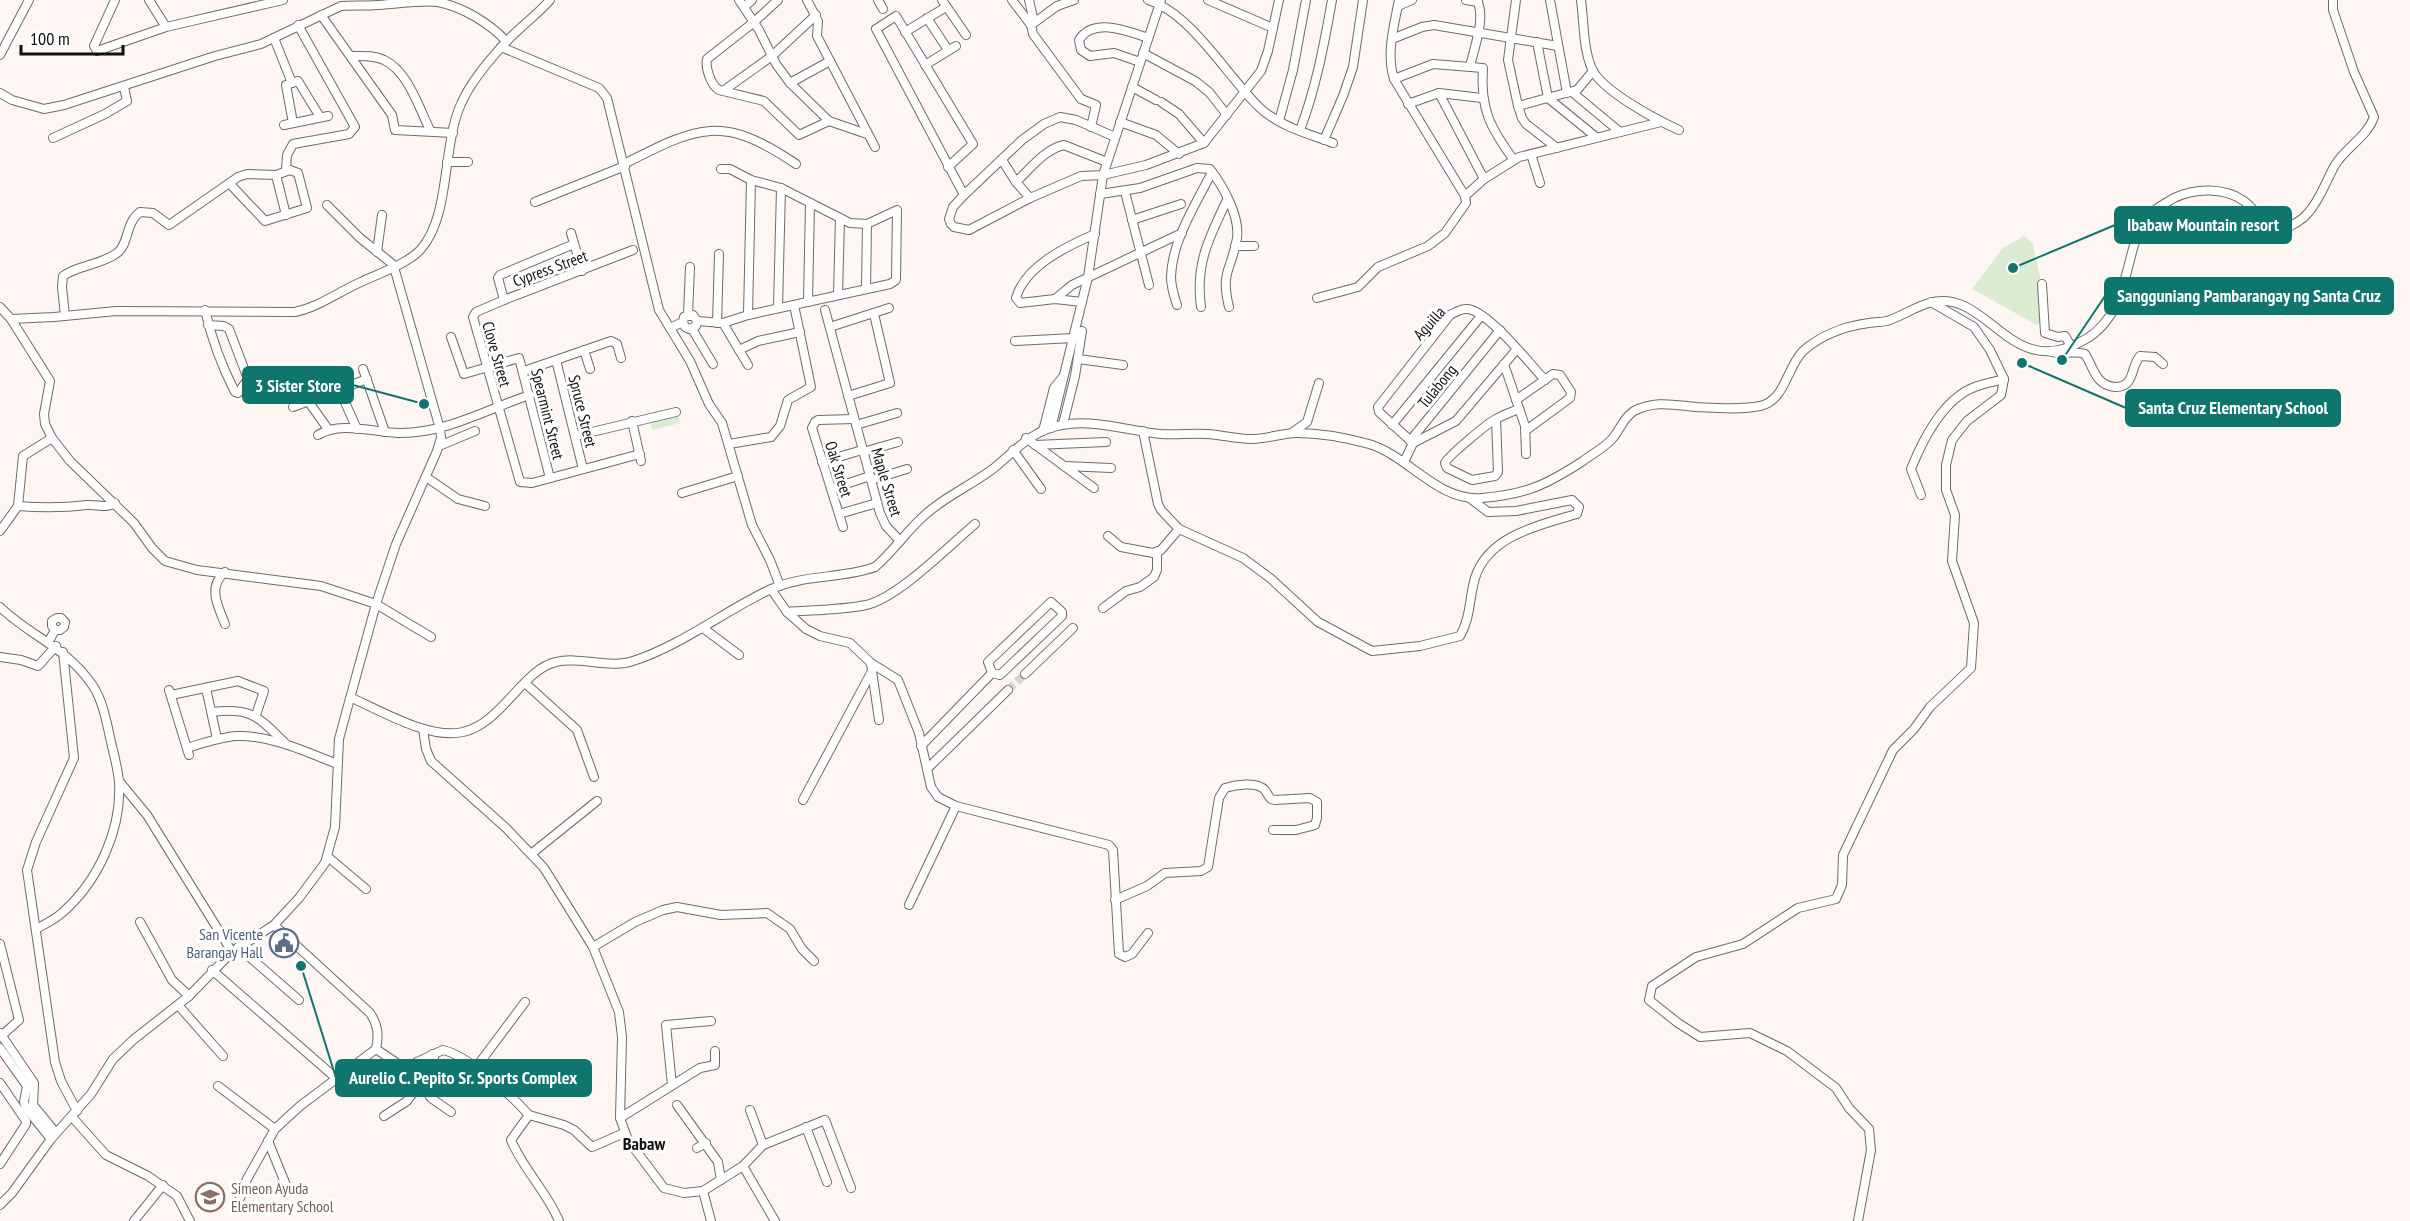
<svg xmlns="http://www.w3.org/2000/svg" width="2410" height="1221" font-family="'PT Sans Narrow',sans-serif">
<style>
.green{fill:#dbecd2}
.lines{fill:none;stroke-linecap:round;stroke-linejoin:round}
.minor-tunnel{stroke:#dad4d1;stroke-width:8;stroke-dasharray:8 4;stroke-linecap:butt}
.minor-casing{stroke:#706b68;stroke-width:10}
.minor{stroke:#fff;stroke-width:8}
.labels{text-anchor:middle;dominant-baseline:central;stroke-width:6;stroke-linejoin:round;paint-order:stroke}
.street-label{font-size:16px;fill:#131110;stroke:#fff}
.service-label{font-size:16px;fill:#4e5e75;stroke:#fff;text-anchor:end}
.education-label{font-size:16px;fill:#785e54;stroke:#fff;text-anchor:start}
.neighbourhood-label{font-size:18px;font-weight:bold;fill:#131110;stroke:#fff}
.leader{fill:none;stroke:#0f766e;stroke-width:2}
.callout-dot{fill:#0f766e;stroke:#fff;stroke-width:2}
.callout{fill:#0f766e;stroke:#0f766e;stroke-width:2}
.callout-label{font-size:18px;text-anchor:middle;font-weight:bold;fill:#fff}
</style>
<rect width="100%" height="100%" fill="#fdf6f3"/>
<g class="green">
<path d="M2024 236 2033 244 2047 311 2037 325 1972 289 2003 248Z"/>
<path d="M677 410 680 423 652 430 649 417Z"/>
</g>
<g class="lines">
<path class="minor-tunnel" d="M1008 690 1025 674"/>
<g class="minor-casing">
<g id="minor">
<path d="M115 0 94 46 97 51 166 27 283 0"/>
<path d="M149 0 166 27"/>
<path d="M739 0 759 30 776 64 790 83 829 121 867 134"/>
<path d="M778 0 754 22 707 59C705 68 711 85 719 90L764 101 799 135 829 121"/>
<path d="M807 0 818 21 817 36 875 147"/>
<path d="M878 0 883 9"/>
<path d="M942 0 966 35"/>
<path d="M1012 0 1031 25 1033 34 1081 99 1096 105 1091 127"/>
<path d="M1029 0 1034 22"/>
<path d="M1148 0C1191 13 1227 76 1259 107 1278 126 1309 134 1333 143"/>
<path d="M1208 0 1273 28"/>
<path d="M1466 0 1478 2"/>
<path d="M1516 0 1508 60 1518 106 1522 118 1526 124 1557 148"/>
<path d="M1550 0 1567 93"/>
<path d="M1581 0C1584 22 1583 49 1592 69 1602 91 1657 120 1679 130"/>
<path d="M1398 6 1412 0"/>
<path d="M744 7 752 0"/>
<path d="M321 15 392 115 395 130 453 133"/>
<path d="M927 18 948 50"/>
<path d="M1031 25 1057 6 1074 0"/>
<path d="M905 32 946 7"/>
<path d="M274 38 292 83 286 85 293 123"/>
<path d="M1392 39 1422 27 1434 25 1558 46"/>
<path d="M1537 42 1548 98 1596 137"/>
<path d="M501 47 599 88 607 98 659 310 690 361 709 404 722 423 752 525 770 560 780 586"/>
<path d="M1143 53 1195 81 1209 92 1227 115"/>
<path d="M0 55 29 0"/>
<path d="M351 56C362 56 374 55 384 60 408 71 419 108 430 130"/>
<path d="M1140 62 1114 53 1090 56 1081 50 1079 40C1093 17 1128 31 1148 38"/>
<path d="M925 65 956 46"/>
<path d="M1470 67C1474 47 1486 19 1477 0"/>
<path d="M1394 79 1433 64 1483 68C1480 109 1490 127 1513 159"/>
<path d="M292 83 298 81 320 117"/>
<path d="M790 83 830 61"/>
<path d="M1132 87 1156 100"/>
<path d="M723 91 772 56 816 15"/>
<path d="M1572 92 1620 132"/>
<path d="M0 93 12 100 44 109 64 105 215 56 261 44 341 6C353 5 365 6 378 5 394 4 423 0 438 2 463 7 489 23 506 41"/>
<path d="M1439 93 1484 179"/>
<path d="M1161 102 1179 114 1204 143"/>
<path d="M1408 104 1439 93 1482 98"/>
<path d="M1518 106 1577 90 1593 71"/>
<path d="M1279 121 1293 70 1306 0"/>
<path d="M1120 122 1156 135 1179 154"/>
<path d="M284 125 328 116"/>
<path d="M1300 130C1316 88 1324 45 1332 0"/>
<path d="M1115 137 1076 120 1060 117 1044 124 1022 140 964 195 953 207 949 219 951 224 954 227 969 230 1030 198 1081 176 1103 175 1146 165 1204 143 1261 71 1268 51 1279 0"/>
<path d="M53 138 105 114 127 101 124 87"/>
<path d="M1324 140 1343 96 1353 67 1363 0"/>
<path d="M1531 154 1540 183"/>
<path d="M1002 160 1016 182 1030 198"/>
<path d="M447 162H468"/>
<path d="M624 164C699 126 722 114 796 164"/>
<path d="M948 167 973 144 896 16 876 29 964 195"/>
<path d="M286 170 287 155 293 144 349 134 355 127 298 25"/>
<path d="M276 175 286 215"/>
<path d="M1016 182C1030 169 1045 149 1064 145L1107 162"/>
<path d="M1125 192 1149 285"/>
<path d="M1100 194 1140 188 1197 168 1210 169C1223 186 1240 216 1237 238 1232 270 1220 270 1229 307"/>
<path d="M1465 196 1484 179 1519 157 1661 122"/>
<path d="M535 202 625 166"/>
<path d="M327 205 360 238 395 266"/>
<path d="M1132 220 1181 204"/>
<path d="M571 233 582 271"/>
<path d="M1235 246H1254"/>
<path d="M633 250 504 300 476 312 473 317 520 482 532 483 640 454"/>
<path d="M377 252 382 215"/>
<path d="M2042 284 2045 333 2058 337 2065 336 2071 346"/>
<path d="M866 289 867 224"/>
<path d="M838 295 840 218"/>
<path d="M1317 298 1358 287 1378 267 1428 246 1445 233 1466 203 1465 196 1394 79C1386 53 1394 26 1399 0"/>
<path d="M1055 299 1072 285 1182 233"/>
<path d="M504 300 498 278 500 275 574 244"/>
<path d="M808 302 810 203"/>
<path d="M1082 302 1055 299 1020 303 1016 298C1025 266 1067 246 1095 234"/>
<path d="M1177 305C1174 296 1171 287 1171 277 1172 240 1196 204 1212 172"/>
<path d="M0 307 11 319 50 381 44 414 45 424 52 438 70 461 134 523 152 548 165 561 197 570 321 586 376 604 431 637"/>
<path d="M1201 307C1195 264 1209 238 1227 200"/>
<path d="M778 308 781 188"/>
<path d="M205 310C212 340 221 365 235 392L238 393 248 379 229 329 224 326 208 325"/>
<path d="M825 310 880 513 886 526 900 541"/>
<path d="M688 315 690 267"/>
<path d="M748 315 751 180"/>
<path d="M65 316 62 287 63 276C78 265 101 265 117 253 129 245 125 223 140 212L153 213 169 225 238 177 247 174 276 175 290 170 298 173 307 208 265 221 230 184"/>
<path d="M11 319 54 317 116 311 295 312C319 307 338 292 361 282 378 274 409 263 421 249 451 215 442 145 461 104 471 81 490 59 507 41 520 27 537 15 550 0"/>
<path d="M697 321 723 323 748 315 890 284 896 280 897 210 867 224 850 223 781 188 751 180 730 169H721"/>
<path d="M717 323 719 254"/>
<path d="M723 323 748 365"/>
<path d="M830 327 889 308"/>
<path d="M670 328 683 322 684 317 693 315 697 321 696 326 689 329 685 327 683 322"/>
<path d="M692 329 713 364"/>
<path d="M451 337 464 374 519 358 550 478"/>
<path d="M1015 341 1073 338"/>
<path d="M584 350 590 369"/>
<path d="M739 350 758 341 800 332"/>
<path d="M2051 352C2063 355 2074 350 2085 354 2094 368 2095 385 2115 387 2121 387 2125 386 2128 382 2134 374 2133 364 2140 356L2155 357 2163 364"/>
<path d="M1078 359 1123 365"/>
<path d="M556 360 583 469"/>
<path d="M1504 364 1525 426 1526 454"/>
<path d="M363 369 385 432"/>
<path d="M524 371 611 341 617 344 621 358"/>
<path d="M339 389 357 429"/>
<path d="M848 396 890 383 874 314"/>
<path d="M1516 400 1553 374 1560 375 1571 392 1570 398 1525 431"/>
<path d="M308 401 328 429"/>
<path d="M293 407 367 379"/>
<path d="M1496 419 1498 472 1495 476 1472 480 1447 468 1445 463C1446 458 1489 422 1496 419 1503 415 1511 412 1519 409"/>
<path d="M632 421 641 461"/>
<path d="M1063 424 1075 376 1082 331"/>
<path d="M856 425 897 413"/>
<path d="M1392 425 1481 316"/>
<path d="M1051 428 1088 277 1103 175 1161 0"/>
<path d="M1043 431 1054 388 1062 378"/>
<path d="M1143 431 1158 504 1161 510 1179 529 1243 558 1270 578 1318 622 1372 651 1420 646 1460 636C1471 617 1469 598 1475 578 1488 536 1539 525 1577 514L1579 507 1572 500 1516 511 1488 512 1471 499"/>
<path d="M1293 432 1307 422 1319 383"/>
<path d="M318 435C340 421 373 432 399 433 444 434 487 409 530 395"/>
<path d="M575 436 676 412"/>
<path d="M1026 438 1094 488"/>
<path d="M1410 441 1500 330"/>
<path d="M1413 443 1379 412 1378 407 1450 315C1456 312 1461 308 1468 309 1489 312 1529 363 1545 380"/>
<path d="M1413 443 1456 421 1517 349"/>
<path d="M729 444 771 437 780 426 788 400 811 387 794 305"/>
<path d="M1035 445 1106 442"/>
<path d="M439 446 475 431"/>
<path d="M1013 450 1041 489"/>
<path d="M863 452 898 442"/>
<path d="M822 462 862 450"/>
<path d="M1404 462 1413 443"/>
<path d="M1065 466 1111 468"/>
<path d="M426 477 458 499 485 506"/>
<path d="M871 480 907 469"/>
<path d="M831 489 870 476"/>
<path d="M682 493 738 476"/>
<path d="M1921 495 1911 469C1921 444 1938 411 1960 395 1973 385 1989 383 2004 379"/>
<path d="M18 506C42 508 63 508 87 505 98 504 105 509 115 503"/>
<path d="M839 514 877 503"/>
<path d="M843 527 812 428 815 422 818 420 854 419"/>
<path d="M0 531 18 506 23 456 52 438"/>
<path d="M1108 536 1121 547 1153 553 1161 550 1179 529"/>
<path d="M771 589 787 612 806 629 820 636 850 643 871 663 898 680 919 733 931 787 938 797 956 806 1109 845 1113 850 1119 954 1125 957 1132 954 1148 933"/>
<path d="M1051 602 1062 612V616L1000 675 992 673 988 662Z"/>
<path d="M0 607C31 637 67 647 93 686 103 701 107 724 111 742 114 755 118 769 119 782 122 830 98 881 63 912 56 919 45 924 36 929"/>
<path d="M1103 608 1126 591 1140 587 1154 577 1157 570V552"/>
<path d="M787 612C813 610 841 610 866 605 898 598 949 546 975 524"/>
<path d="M225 624C218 606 207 587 225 572"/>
<path d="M703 628 739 655"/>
<path d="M49 641 55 630H60L64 627 65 622 61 618H57L52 621V626L55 630"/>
<path d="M63 652 74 758 36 842 27 870 55 1062 61 1081 77 1111"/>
<path d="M0 657 21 660 38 666 56 646"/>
<path d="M872 671 879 720"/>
<path d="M1025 674 1073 628"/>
<path d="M525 683 577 730 594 777"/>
<path d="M206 688 217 739"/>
<path d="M169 690 189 755"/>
<path d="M171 695 238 681 264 691 256 715"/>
<path d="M352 698C381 711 430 740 463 732 502 723 523 669 556 662 578 656 611 669 633 661 682 645 723 612 769 590 803 574 842 579 875 567 894 551 907 530 926 514 946 496 972 485 994 468 1016 450 1032 430 1062 425 1094 419 1129 431 1161 434 1176 435 1192 433 1207 434 1222 435 1237 439 1252 439 1267 439 1282 433 1297 433 1320 433 1347 438 1369 444 1409 456 1438 502 1482 498 1527 494 1546 485 1583 461 1592 454 1604 448 1612 439 1621 429 1622 419 1634 411 1655 400 1674 405 1696 407 1716 408 1741 410 1760 406 1785 401 1787 367 1803 351 1821 335 1846 326 1869 323 1875 322 1883 322 1887 321 1902 316 1915 307 1929 303 1989 286 2009 385 2086 339 2120 319 2124 280 2134 245 2137 237 2139 227 2145 220 2152 210 2164 204 2174 198 2195 188 2224 187 2244 201 2263 214 2264 242 2294 224 2302 219 2302 220 2308 213 2320 200 2326 181 2335 165 2346 147 2367 137 2374 117L2354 72 2333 10V0"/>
<path d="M212 712C252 707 258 717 285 743"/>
<path d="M423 729 426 749 431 761 506 828 544 868 593 947 619 1012 622 1037 620 1118 628 1140 664 1188 684 1193 703 1191 743 1166 763 1145 825 1120 851 1188"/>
<path d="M921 746 992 673"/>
<path d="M187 748C203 743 220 737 237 736 270 735 307 752 337 764"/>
<path d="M927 769 1008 690"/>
<path d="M119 781 147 815 232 952"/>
<path d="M803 800 872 671 871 663"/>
<path d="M531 854 597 801"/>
<path d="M328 857 366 889"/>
<path d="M1115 900 1147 886 1165 873 1201 871 1208 867 1219 798 1225 788C1235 785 1257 781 1265 790 1267 793 1268 796 1271 799L1275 800 1310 798 1317 802V818L1315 825 1296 830H1273"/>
<path d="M909 905 956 806"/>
<path d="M140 922 172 980 189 996"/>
<path d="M0 944 19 1020 0 1037"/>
<path d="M238 947 299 1000"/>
<path d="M593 947 635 922 663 910 677 907 721 915 767 913 790 929 802 949 814 961"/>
<path d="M212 970 337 1079"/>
<path d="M178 1005 223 1056"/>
<path d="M0 1033 34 1083 33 1105 56 1133"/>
<path d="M0 1048 27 1086 24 1102 26 1108 51 1139"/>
<path d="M376 1049 407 1070 421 1082 431 1098 451 1112"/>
<path d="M475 1069 525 1002"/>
<path d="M407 1070 417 1062 443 1050C469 1056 511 1095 529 1115L511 1140C523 1169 547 1192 559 1221"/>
<path d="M0 1083 26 1121V1124L0 1164"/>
<path d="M672 1085 666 1025 711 1021"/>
<path d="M218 1086 275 1129"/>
<path d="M677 1105 718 1162 721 1180"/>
<path d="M750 1110 763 1145"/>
<path d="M529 1115 564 1125 574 1130 592 1147 624 1133"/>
<path d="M384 1116 407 1101 435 1063 433 1054"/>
<path d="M72 1117 106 1155 148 1176 177 1196 190 1221"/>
<path d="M620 1118 700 1068 715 1065V1051"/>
<path d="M806 1127 827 1182"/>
<path d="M268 1141 288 1190"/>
<path d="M697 1148 706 1143"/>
<path d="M743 1166 775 1221"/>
<path d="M703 1191 711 1221"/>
<path d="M240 1198 247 1179 275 1129 300 1106 376 1049C379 1035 378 1025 370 1013L274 925"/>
<path d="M0 1205 12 1193 51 1139 91 1094 113 1059 133 1040 189 996 232 952 274 925 299 898 325 863 335 827 339 739 346 713 376 604 396 544 437 451 441 438 440 429 394 267"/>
<path d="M134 1221 163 1185"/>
<path d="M1858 1221 1871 1150 1869 1129 1849 1108 1836 1088 1787 1051 1750 1033 1700 1037 1678 1023 1649 1000 1652 986 1696 957 1743 944 1798 908 1836 899 1842 885 1843 855 1893 750 1914 729 1930 707 1971 668 1974 623 1952 561 1955 515 1946 490V465L1952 440 1967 421 2001 395 2004 379 1990 350 1974 327 1931 302"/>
</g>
</g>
<use href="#minor" class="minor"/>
</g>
<defs>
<g id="civic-ring" transform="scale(1.5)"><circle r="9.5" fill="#fff" stroke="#5c6f8a" stroke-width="1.5"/><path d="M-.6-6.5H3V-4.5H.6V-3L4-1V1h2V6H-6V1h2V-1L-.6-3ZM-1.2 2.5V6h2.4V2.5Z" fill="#5c6f8a"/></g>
<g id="school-ring" transform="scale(1.5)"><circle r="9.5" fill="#fff" stroke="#8d6e63" stroke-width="1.5"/><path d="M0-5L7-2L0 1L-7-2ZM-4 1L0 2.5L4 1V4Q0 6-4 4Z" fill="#8d6e63"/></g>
</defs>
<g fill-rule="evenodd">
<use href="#civic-ring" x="284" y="943"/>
<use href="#school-ring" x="210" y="1197"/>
</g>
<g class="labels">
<g class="street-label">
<text transform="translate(550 268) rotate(-20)">Cypress Street</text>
<text transform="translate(1429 323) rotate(-48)">Aguilla</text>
<text transform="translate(497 354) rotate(74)">Clove Street</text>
<text transform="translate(1437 386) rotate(-51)">Tulabong</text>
<text transform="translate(583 411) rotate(76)">Spruce Street</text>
<text transform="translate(548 414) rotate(76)">Spearmint Street</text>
<text transform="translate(839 469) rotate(73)">Oak Street</text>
<text transform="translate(887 482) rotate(73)">Maple Street</text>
</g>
<g class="service-label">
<text x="263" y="934">San Vicente<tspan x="263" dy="18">Barangay Hall</tspan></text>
</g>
<g class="education-label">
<text x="231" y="1188">Simeon Ayuda<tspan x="231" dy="18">Elementary School</tspan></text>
</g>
<g class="neighbourhood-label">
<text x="644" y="1143">Babaw</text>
</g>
</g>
<path class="leader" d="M2013 268L2115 225M2062 360L2105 296M424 404L353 385M2022 363L2126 408M301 966L336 1078"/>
<g class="callout-dot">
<circle cx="2013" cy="268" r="6"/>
<circle cx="2062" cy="360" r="6"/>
<circle cx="424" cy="404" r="6"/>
<circle cx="2022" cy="363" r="6"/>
<circle cx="301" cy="966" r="6"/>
</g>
<g class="callout">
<rect x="2115" y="207" width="176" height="36" rx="6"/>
<rect x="2105" y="278" width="288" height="36" rx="6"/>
<rect x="243" y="367" width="110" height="36" rx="6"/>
<rect x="2126" y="390" width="214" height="36" rx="6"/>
<rect x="336" y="1060" width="255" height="36" rx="6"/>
</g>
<g class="callout-label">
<text x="2203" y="231">Ibabaw Mountain resort</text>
<text x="2249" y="302">Sangguniang Pambarangay ng Santa Cruz</text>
<text x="298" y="392">3 Sister Store</text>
<text x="2233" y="414">Santa Cruz Elementary School</text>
<text x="463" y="1084">Aurelio C. Pepito Sr. Sports Complex</text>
</g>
<path d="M21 45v9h102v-9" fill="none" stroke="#131110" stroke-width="3"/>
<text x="30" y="45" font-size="18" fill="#131110" stroke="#ffffff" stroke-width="4.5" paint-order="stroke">100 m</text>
</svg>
